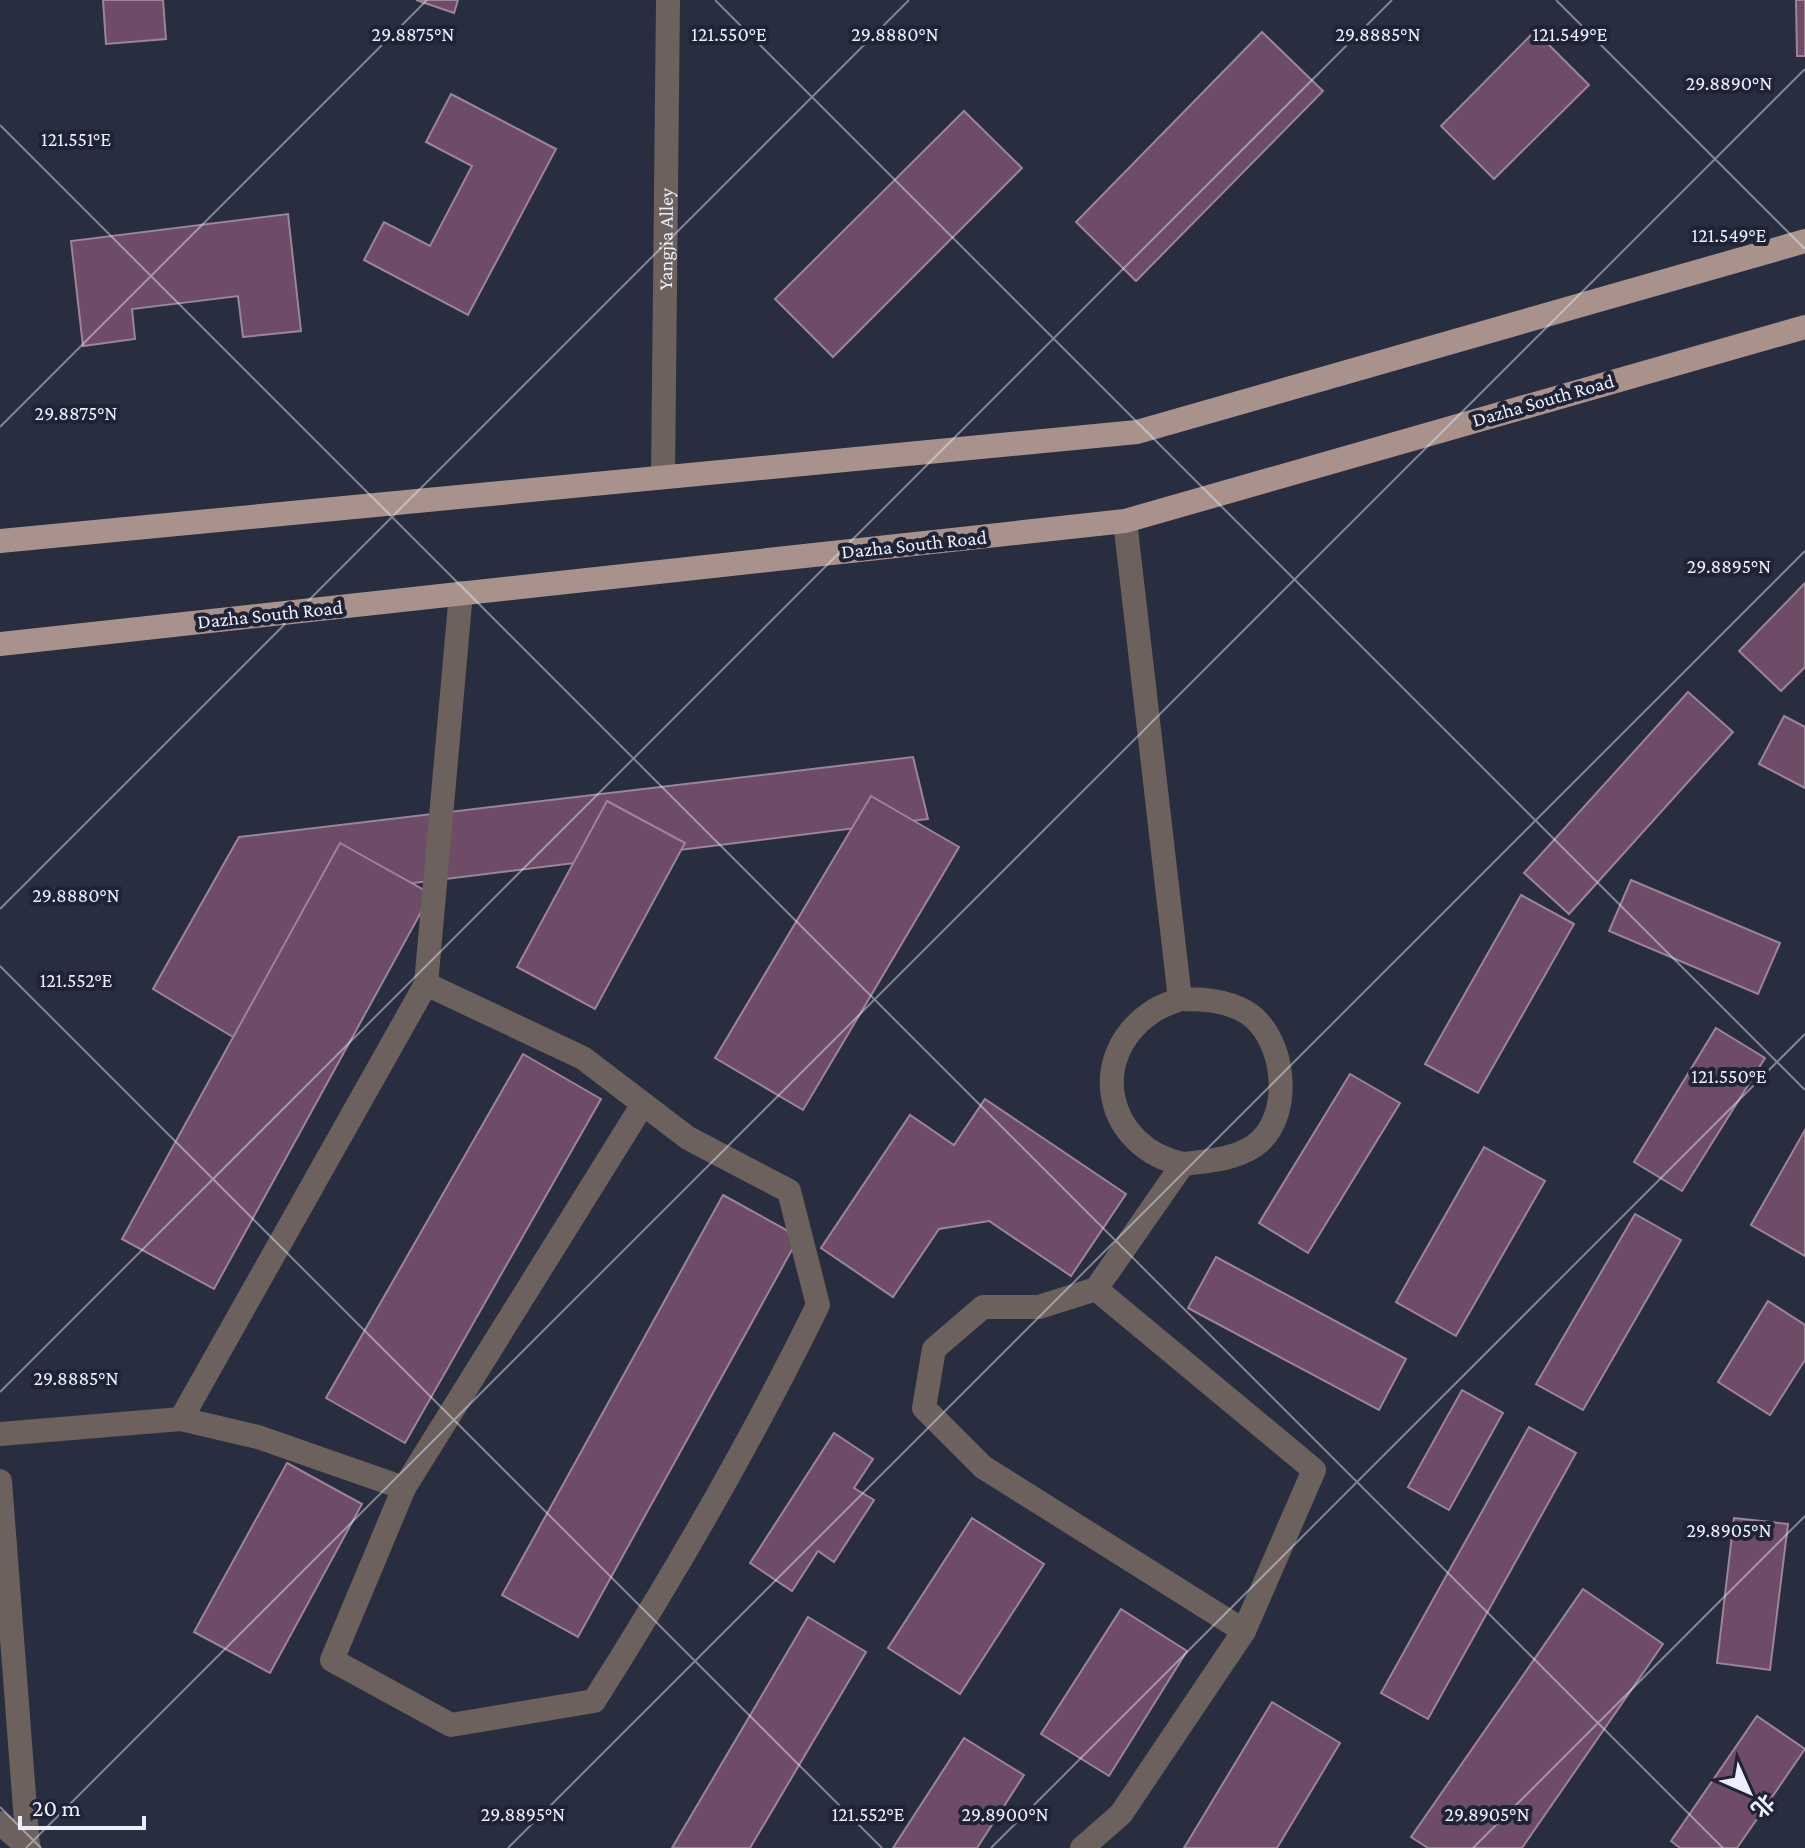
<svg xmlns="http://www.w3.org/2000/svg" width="1805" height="1848" font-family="'Crimson Pro','Noto Sans SC',serif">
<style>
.building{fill:#6e4b67;stroke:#9b8596;stroke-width:2}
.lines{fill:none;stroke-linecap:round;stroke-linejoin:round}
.minor{stroke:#6c615d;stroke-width:24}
.major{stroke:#aa928c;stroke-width:24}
.ticks{fill:none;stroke:#eceffc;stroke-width:2;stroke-opacity:0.45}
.labels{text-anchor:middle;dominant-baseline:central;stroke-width:8;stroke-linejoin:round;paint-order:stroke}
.street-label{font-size:20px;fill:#eceffc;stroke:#1f2335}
.ticks-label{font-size:20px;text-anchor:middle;fill:#eceffc;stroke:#1f2335;stroke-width:8;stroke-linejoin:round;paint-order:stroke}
</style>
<rect width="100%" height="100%" fill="#292d40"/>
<g class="building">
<path d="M103 0H163L166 39 106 44Z"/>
<path d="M416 0H458L454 13Z"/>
<path d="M1796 0H1805V56H1797Z"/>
<path d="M1535 31 1589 85 1494 179 1441 126Z"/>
<path d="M1262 32 1323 91 1136 281 1076 222Z"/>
<path d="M451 94 556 149 468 315 364 260 384 222 430 246 472 166 426 142Z"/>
<path d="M964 111 1022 168 833 357 775 299Z"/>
<path d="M288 214 301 331 243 337 238 296 132 309 135 339 83 346 71 241Z"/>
<path d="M1805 583V667L1781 691 1739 651Z"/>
<path d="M1688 692 1733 732 1569 914 1524 873Z"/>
<path d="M1784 716 1805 727V788L1759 764Z"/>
<path d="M913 757 928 819 341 892 248 1046 153 989 239 837Z"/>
<path d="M871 796 959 847 803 1110 715 1058Z"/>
<path d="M607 801 685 843 595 1009 517 967Z"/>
<path d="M340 843 431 894 214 1289 122 1239Z"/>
<path d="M1631 880 1780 943 1758 994 1609 931Z"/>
<path d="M1521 895 1574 924 1478 1093 1425 1064Z"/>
<path d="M1716 1028 1765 1058 1682 1191 1634 1162Z"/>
<path d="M523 1054 601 1099 405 1443 326 1398Z"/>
<path d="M1350 1074 1400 1103 1308 1253 1259 1223Z"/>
<path d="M985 1099 1126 1194 1071 1276 989 1221 939 1229 893 1297 821 1248 910 1115 954 1145Z"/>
<path d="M1805 1130V1256L1751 1225Z"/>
<path d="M1484 1147 1545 1181 1456 1336 1396 1302Z"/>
<path d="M723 1195 799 1237 578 1637 502 1595Z"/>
<path d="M1635 1214 1681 1240 1583 1410 1536 1384Z"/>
<path d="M1216 1257 1406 1359 1379 1410 1188 1308Z"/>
<path d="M1768 1301 1805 1325V1360L1770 1415 1718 1382Z"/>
<path d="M1462 1390 1503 1413 1449 1510 1408 1487Z"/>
<path d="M1529 1427 1576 1453 1428 1719 1381 1693Z"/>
<path d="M834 1433 873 1459 854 1488 874 1500 834 1562 818 1551 792 1591 750 1563Z"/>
<path d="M287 1463 362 1504 270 1673 194 1632Z"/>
<path d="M972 1518 1044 1564 960 1694 888 1648Z"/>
<path d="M1734 1518 1788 1524 1770 1670 1717 1663Z"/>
<path d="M1583 1589 1663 1644 1522 1848H1428L1411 1837Z"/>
<path d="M1121 1609 1187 1651 1109 1776 1041 1734Z"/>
<path d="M808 1617 866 1652 750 1848H672Z"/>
<path d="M1272 1702 1340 1743 1277 1848H1184Z"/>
<path d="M1757 1716 1805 1749 1737 1848H1680L1671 1841Z"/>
<path d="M964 1738 1024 1775 977 1848H893Z"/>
</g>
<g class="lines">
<g class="minor">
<path id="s1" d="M663 477 668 0"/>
<path d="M1180 999C1171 1003 1160 1006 1152 1012 1085 1057 1106 1148 1183 1164"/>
<path d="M1096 1289 1039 1307H983L934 1349 924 1408 983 1467 1244 1631"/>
<path d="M181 1419 258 1437 404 1488 332 1660 451 1725 594 1701C676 1572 751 1442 818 1305L789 1191 688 1138 583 1058 426 984"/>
<path d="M0 1434 181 1419 426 984 461 593"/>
<path d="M0 1481 28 1848"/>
<path d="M404 1488 643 1104"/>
<path d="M0 1823 29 1848"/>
<path d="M1082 1848 1121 1814 1244 1631 1314 1470 1096 1289 1183 1164C1207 1161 1233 1160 1254 1146 1295 1118 1286 1036 1246 1012 1226 1000 1202 999 1180 999L1125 521"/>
</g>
<g class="major">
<path d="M0 541 1137 432 1805 241"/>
<path d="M0 644 1125 521 1805 327"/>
</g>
</g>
<path class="ticks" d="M715 0 1805 1090M1556 0 1805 249M0 125 1723 1848M0 427 427 0M0 909 909 0M0 966 882 1848M0 1392 1392 0M0 1807 41 1848M26 1848 1805 69M508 1848 1805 551M991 1848 1805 1034M1473 1848 1805 1516"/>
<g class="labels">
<g class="street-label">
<text stroke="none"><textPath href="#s1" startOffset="238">Yangjia Alley</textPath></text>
<text transform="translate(1543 400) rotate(-16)">Dazha South Road</text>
<text transform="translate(914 544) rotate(-6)">Dazha South Road</text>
<text transform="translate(270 614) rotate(-6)">Dazha South Road</text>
</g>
</g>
<g class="ticks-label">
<text x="413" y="41">29.8875°N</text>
<text x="729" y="41">121.550°E</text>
<text x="895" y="41">29.8880°N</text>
<text x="1378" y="41">29.8885°N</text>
<text x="1570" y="41">121.549°E</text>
<text x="1729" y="90">29.8890°N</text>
<text x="76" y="146">121.551°E</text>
<text x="1729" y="242">121.549°E</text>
<text x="76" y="420">29.8875°N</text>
<text x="1729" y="573">29.8895°N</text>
<text x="76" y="902">29.8880°N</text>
<text x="76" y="987">121.552°E</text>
<text x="1729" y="1083">121.550°E</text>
<text x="76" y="1385">29.8885°N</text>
<text x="1729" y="1537">29.8905°N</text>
<text x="523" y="1821">29.8895°N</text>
<text x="868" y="1821">121.552°E</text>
<text x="1005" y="1821">29.8900°N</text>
<text x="1487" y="1821">29.8905°N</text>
</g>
<g transform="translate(1749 1792) rotate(135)" stroke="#1f2335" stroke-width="6" paint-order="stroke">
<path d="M0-6L14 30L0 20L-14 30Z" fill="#eceffc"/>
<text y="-12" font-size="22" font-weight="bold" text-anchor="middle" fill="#eceffc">北</text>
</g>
<path d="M20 1816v12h124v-12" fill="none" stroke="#eceffc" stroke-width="4"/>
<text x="32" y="1816" font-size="24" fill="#eceffc" stroke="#1f2335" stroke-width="6" paint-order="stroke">20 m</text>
</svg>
